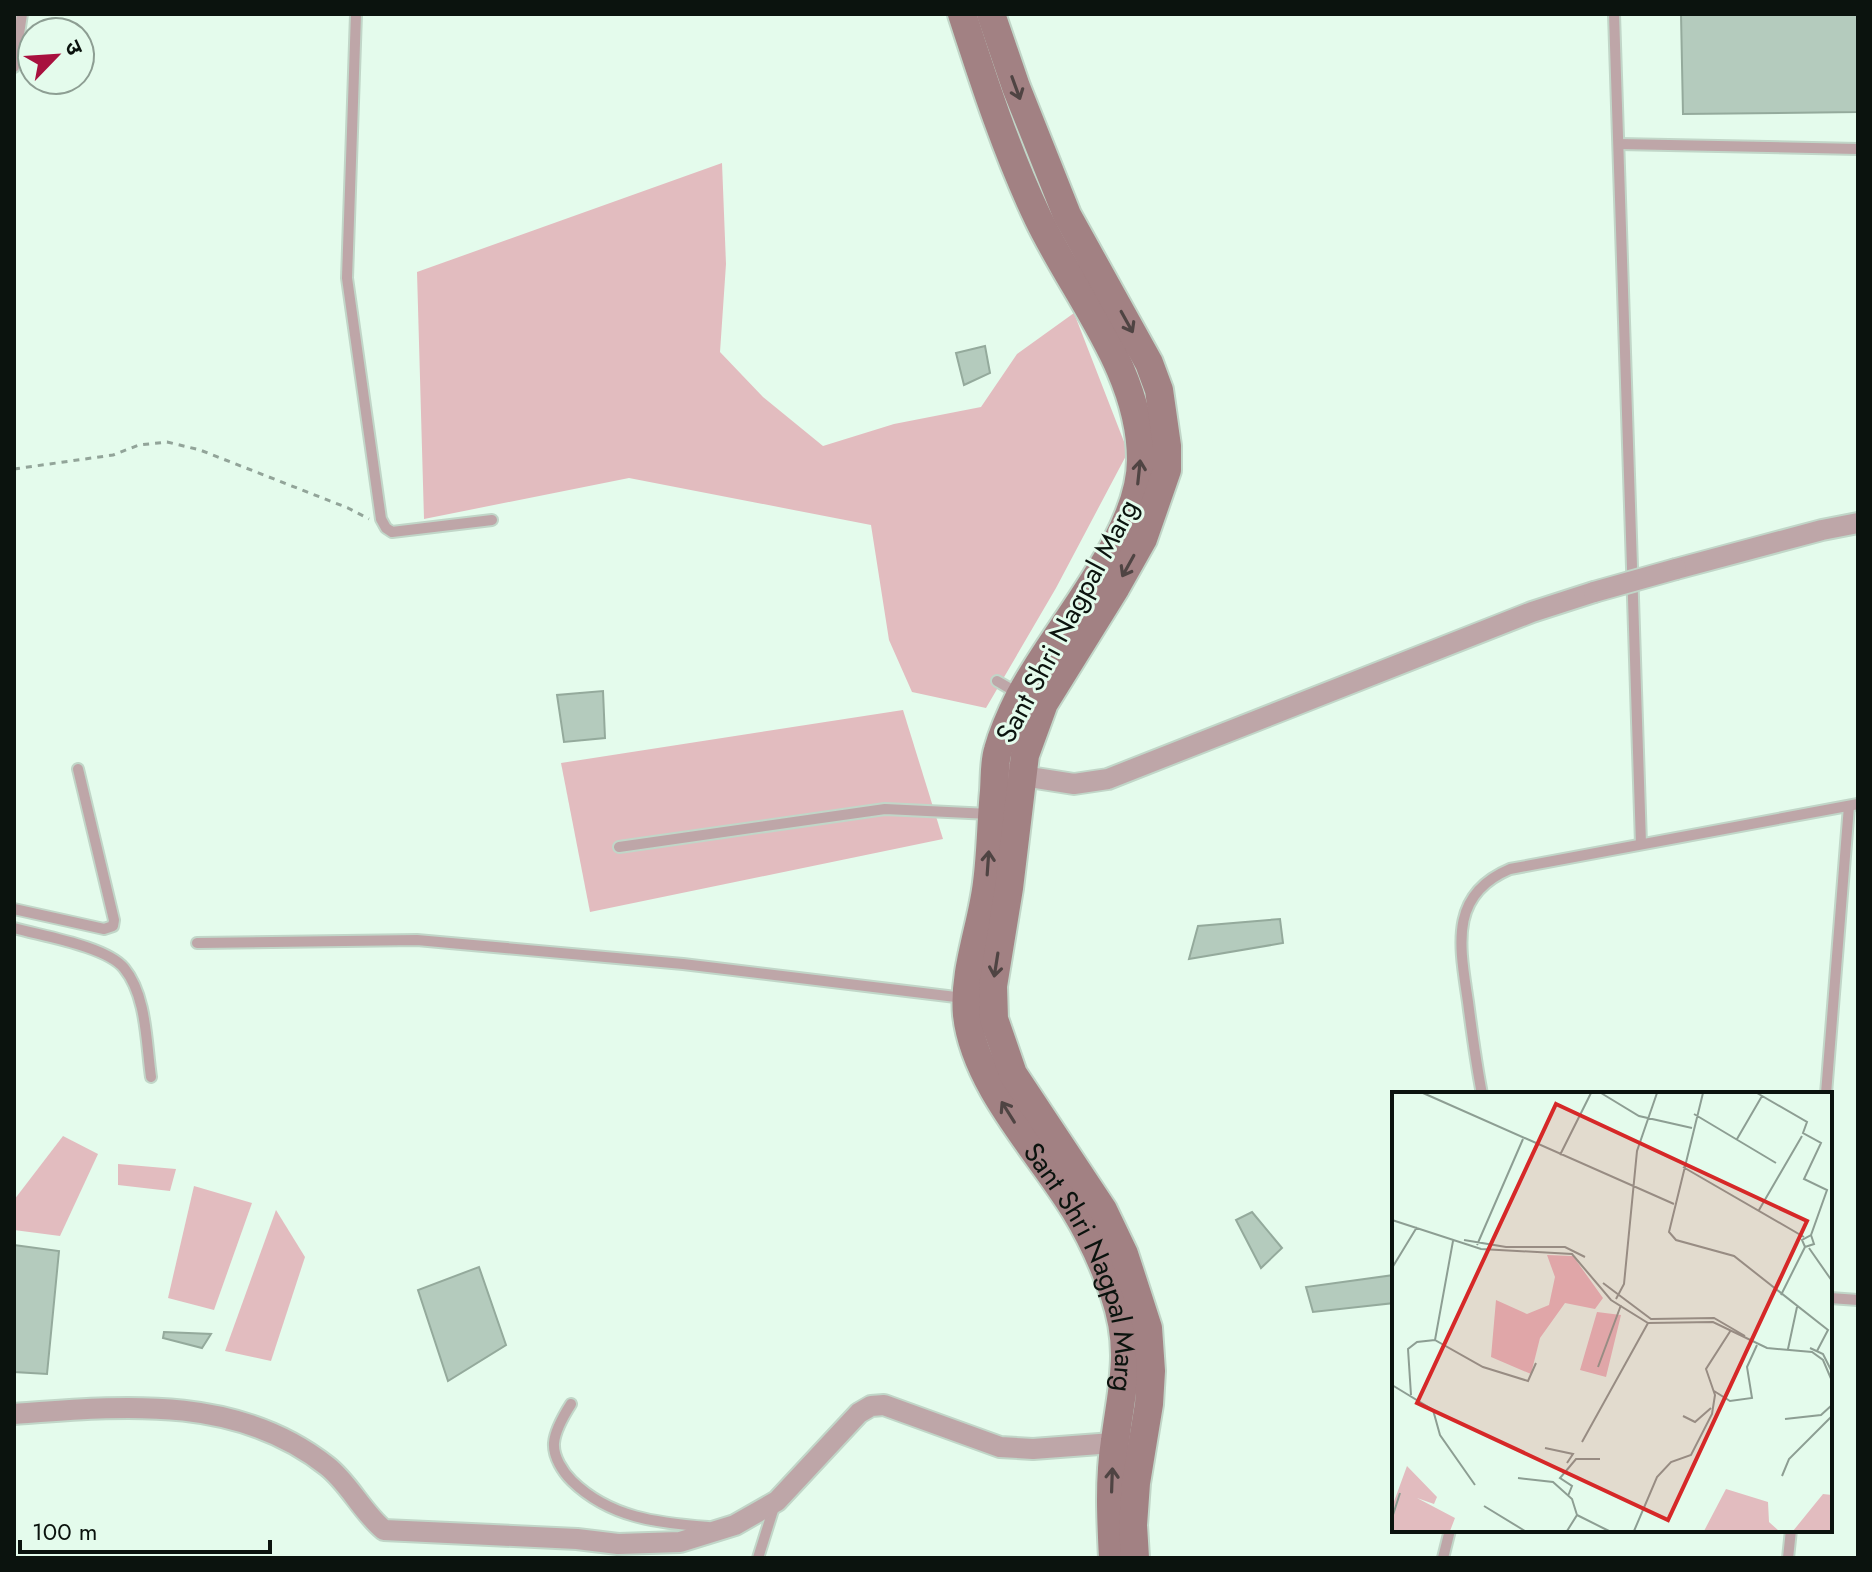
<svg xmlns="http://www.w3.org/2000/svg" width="1872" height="1572" font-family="Jost,'Noto Sans Devanagari',sans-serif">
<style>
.green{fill:#e2bcbf}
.building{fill:#b4cbbd;stroke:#94aa9c;stroke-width:2}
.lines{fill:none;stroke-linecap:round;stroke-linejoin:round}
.lane-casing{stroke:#c1d6c8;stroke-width:14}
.street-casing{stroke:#c1d6c8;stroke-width:24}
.secondary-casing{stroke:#c1d6c8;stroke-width:32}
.path{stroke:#92a499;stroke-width:3;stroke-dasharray:6 6;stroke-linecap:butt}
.lane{stroke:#bea6a8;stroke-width:10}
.street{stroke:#bea6a8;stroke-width:20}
.secondary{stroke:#a28183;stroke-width:28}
.street-bridge-casing{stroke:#c1d6c8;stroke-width:24;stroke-linecap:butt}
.street-bridge{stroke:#bea6a8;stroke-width:20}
.oneway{stroke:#4f4443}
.labels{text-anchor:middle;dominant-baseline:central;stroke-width:6;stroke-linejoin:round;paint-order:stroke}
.street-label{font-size:28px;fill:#0b130e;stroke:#e4fbec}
.inset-road{fill:none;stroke:#8d9e93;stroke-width:2}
.view{fill:#d62828;fill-opacity:0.15;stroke:#d62828;stroke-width:4}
.inset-edge{fill:none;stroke:#0b130e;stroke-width:4}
</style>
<rect width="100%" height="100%" fill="#e4fbec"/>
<g class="green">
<path d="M722 163 726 264 720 352 763 397 823 446 894 424 981 407 1017 354 1074 313 1128 452 1056 588 986 708 912 692 889 640 871 525 629 478 424 519 417 272Z"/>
<path d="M903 710 943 839 590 912 561 763Z"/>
<path d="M63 1136 98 1154 60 1236 14 1230V1200Z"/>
<path d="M118 1164 176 1169 170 1191 118 1185Z"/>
<path d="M194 1186 252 1203 214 1310 168 1298Z"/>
<path d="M276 1210 305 1257 271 1361 225 1351Z"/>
</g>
<g class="building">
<path d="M1681 14H1858V112L1683 114Z"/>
<path d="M985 346 990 373 964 385 956 353Z"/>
<path d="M603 691 605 738 564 742 557 695Z"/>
<path d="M1280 919 1283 943 1189 959 1198 926Z"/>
<path d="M1252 1212 1282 1248 1261 1268 1236 1220Z"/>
<path d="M14 1245 59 1251 47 1374 14 1372Z"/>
<path d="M479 1267 506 1345 448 1381 418 1290Z"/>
<path d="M1394 1275V1303L1313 1312 1306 1287Z"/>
<path d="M164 1332 211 1334 202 1348 163 1338Z"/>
</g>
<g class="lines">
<g class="lane-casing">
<g id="lane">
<path d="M356 14 347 278 381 519 386 528 392 532 492 520"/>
<path d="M1614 14 1641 844"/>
<path d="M14 67 22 14"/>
<path d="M1619 144 1858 149"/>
<path d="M997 681 1019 694"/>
<path d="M619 847 885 809 990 814"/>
<path d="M14 909 104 929 113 926 114 920 78 769"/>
<path d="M14 928C42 936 106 946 124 968 147 996 146 1043 151 1077"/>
<path d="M197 943 417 940 683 964 964 998"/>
<path d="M1482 1094C1476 1063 1472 1033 1468 1002 1460 947 1448 895 1510 869L1858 804"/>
<path d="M1826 1094 1849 806"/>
<path d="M1830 1298 1858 1300"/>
<path d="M571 1404C564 1415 555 1430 554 1443 553 1457 563 1472 572 1481 610 1518 658 1523 708 1527"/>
<path d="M758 1558 774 1507"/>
<path d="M1443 1558 1450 1530"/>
<path d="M1788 1558 1791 1530"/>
</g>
</g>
<g class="street-casing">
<g id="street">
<path d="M1676 569 1822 530 1858 523"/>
<path d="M1010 774 1074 784 1108 779 1532 612 1594 592"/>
<path d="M14 1414C122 1406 236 1394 327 1466 349 1483 362 1512 384 1530L577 1539 618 1544 680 1542 735 1525 777 1501 859 1413 871 1406 884 1405 1000 1447 1033 1449 1126 1442"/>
</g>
</g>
<g class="secondary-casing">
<g id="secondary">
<path id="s1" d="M962 14C984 82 1007 153 1038 218 1075 296 1141 370 1141 460 1141 537 1055 628 1020 696 1012 712 1003 732 998 750 994 763 995 778 994 791 991 822 991 853 987 883 982 926 963 971 967 1015 975 1086 1039 1151 1075 1210 1091 1236 1104 1265 1114 1293 1134 1350 1122 1386 1115 1441 1109 1480 1111 1519 1113 1558"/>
<path d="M991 14 1016 87 1067 215 1149 363 1159 390 1167 446V470L1143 539 1116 587 1044 703 1025 755 1009 888 993 986 994 1019 1013 1074 1103 1210 1124 1254 1148 1328 1151 1371 1149 1404 1136 1483 1133 1525 1135 1558"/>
</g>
</g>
<path class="path" d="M14 469 113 455 139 445 167 442 200 450 348 508 369 519"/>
<use href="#lane" class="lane"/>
<use href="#street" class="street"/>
<use href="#secondary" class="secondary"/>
<g class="street-bridge-casing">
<path id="street-bridge" d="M1594 592 1676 569"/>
</g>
<use href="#street-bridge" class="street-bridge"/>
</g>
<defs><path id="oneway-shaft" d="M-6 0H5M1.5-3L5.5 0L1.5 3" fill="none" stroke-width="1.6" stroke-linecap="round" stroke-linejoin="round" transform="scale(2)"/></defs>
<g class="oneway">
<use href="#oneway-shaft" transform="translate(1016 88) rotate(70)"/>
<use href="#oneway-shaft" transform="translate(1127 322) rotate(61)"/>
<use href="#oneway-shaft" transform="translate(1139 472) rotate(-84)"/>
<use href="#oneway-shaft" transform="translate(1128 566) rotate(119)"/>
<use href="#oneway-shaft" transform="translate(988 863) rotate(-86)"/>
<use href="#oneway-shaft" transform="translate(996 965) rotate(99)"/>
<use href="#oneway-shaft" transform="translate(1008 1112) rotate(-122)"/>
<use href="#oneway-shaft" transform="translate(1112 1480) rotate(-88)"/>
</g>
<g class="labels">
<g class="street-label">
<text transform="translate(1067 621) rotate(-62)">Sant Shri Nagpal Marg</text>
<text stroke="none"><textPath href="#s1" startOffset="1360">Sant Shri Nagpal Marg</textPath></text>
</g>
</g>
<g transform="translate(1392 1092)">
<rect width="440" height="440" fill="#e4fbec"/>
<path d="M155 163 181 164 211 206 203 217 173 211 148 246 139 282 99 265 104 208 135 222 157 213 163 185ZM205 220 229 223 214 285 188 278ZM15 374 45 405 42 412 25 406 63 426 58 439H0V415ZM334 397 376 410 377 430 387 439H312ZM431 402 440 403V439H401Z" fill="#e2bcbf"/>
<path class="inset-road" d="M31 1 282 112M209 1 247 24 300 36M311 1 277 140 284 148 342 164 436 238 425 259M365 1 415 30 411 41 429 51 412 87 435 98 419 143 410 148 413 155 422 152 419 143M302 22 384 71M345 47 370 4M168 63 199 1M291 75 412 145M367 118 410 44M0 128 89 157 180 162 219 208 256 231 321 230 375 256 420 260 431 268 440 289M72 148 114 155H173L193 165M61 149 43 248 91 275 136 289 144 271M85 153 131 47M417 156 440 189M0 176 25 135M211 191 259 227 322 226 353 244M389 203 413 155M224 207 232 192 245 59 265 1M418 256 431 262 439 278M396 257 405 215M206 275 229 213M0 293 41 318 48 343 83 393M322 299 338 309 360 306 355 275 365 253M19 303 16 257 25 250 43 248M291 324 303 330 319 316M393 327 429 323 440 313M190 350 256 231M153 356 181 362 175 371M390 384 397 367 440 324M126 386 161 390 180 407 185 423 175 439M176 404 180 394 168 386 184 367H208M92 414 133 439M185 423 217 439M0 426 8 401M242 439 265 385 279 370 299 363 320 322 323 303 314 277 339 238"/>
<path class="view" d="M164 12 415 129 276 428 25 311Z"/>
<rect width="440" height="440" class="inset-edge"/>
</g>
<rect width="1872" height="1572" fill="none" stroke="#0b130e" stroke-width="32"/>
<g transform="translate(56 56) rotate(65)"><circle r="38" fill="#e4fbec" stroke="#8d9e93" stroke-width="2"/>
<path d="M0-6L14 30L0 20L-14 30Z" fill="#a8103e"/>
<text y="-12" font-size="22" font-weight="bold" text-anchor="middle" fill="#0b130e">उ</text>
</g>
<path d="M20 1540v12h250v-12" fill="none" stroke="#0b130e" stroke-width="4"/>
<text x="32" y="1540" font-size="24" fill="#0b130e" stroke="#e4fbec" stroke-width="6" paint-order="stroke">100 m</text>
</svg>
